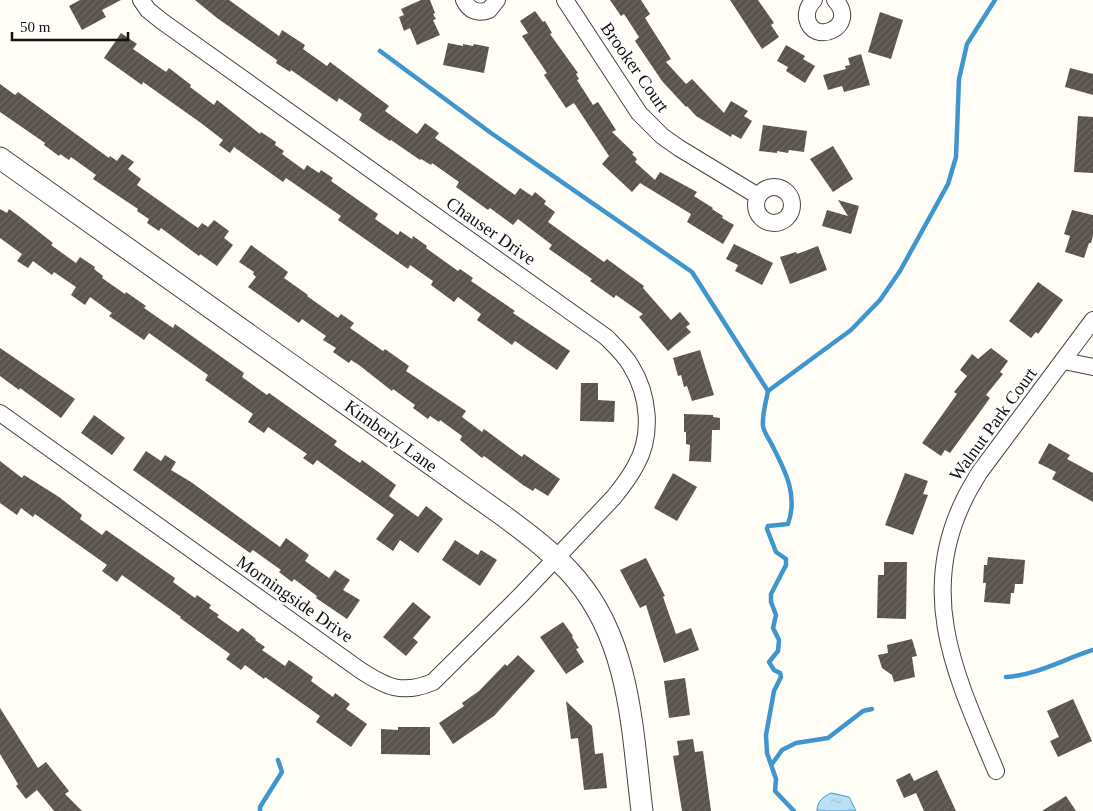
<svg xmlns="http://www.w3.org/2000/svg" width="1093" height="811" font-family="'Times New Roman',serif">
<style>
.water{fill:url(#water-ripples);stroke:#3f96cf}
.lines{fill:none;stroke-linecap:round;stroke-linejoin:round}
.stream{stroke:#3f96cf;stroke-width:4.5}
.building{fill:url(#building-hatch)}
.minor-casing{stroke:#444;stroke-width:18}
.tertiary-casing{stroke:#444;stroke-width:23}
.minor{stroke:#fff;stroke-width:16}
.tertiary{stroke:#fff;stroke-width:21}
.labels{text-anchor:middle;dominant-baseline:central;stroke-width:5;stroke-linejoin:round;paint-order:stroke}
.street-label{font-size:18px;fill:#111;stroke:#fff}
</style>
<defs>
<pattern id="water-ripples" width="26" height="14" patternUnits="userSpaceOnUse" patternTransform="scale(1.25)"><rect width="26" height="14" fill="#b9e0f7"/><path d="M2 4q2-2 4 0t4 0M15 11q2-2 4 0t4 0" fill="none" stroke="#9ebfd3"/></pattern>
<pattern id="building-hatch" width="6" height="6" patternUnits="userSpaceOnUse" patternTransform="scale(1.25)"><rect width="6" height="6" fill="#5a524d"/><path d="M-1 1l2-2M0 6l6-6M5 7l2-2" fill="none" stroke="#6d6662"/></pattern>
</defs>
<rect width="100%" height="100%" fill="#fffdf5"/>
<path class="water" d="M831 793 849 797 856 811H817C817 801 823 797 831 793Z"/>
<g class="lines">
<g class="stream">
<path d="M380 51 491 133 692 272 768 391C766 402 762 414 763 426 764 433 770 440 773 447 786 472 798 496 788 524L768 526 767 529 776 552 786 559V565L771 594V602L776 615 773 628 779 640 778 651 769 662 774 670 780 673 781 677 774 691 766 735 767 753 776 779 775 791 794 811"/>
<path d="M768 391 851 330 880 300 900 271 948 184 956 157 959 79 967 44 995 0"/>
<path d="M1006 677C1037 675 1064 659 1093 650"/>
<path d="M772 764 782 750 796 743 828 738 863 711 872 709"/>
<path d="M260 811V807L282 772 278 760"/>
</g>
</g>
<g class="building">
<path d="M80 0H121L102 10 106 17 82 30 69 6Z"/>
<path d="M195 0H229L279 36 282 30 305 45 303 49 327 66 330 62 389 106 385 111 417 134 425 123 439 133 435 138 515 195 520 188 532 196 535 192 546 201 544 204 555 212 548 222 604 262 607 259 644 286 643 288 671 320 680 312 690 324 686 327 691 332 668 351 639 317 643 314 616 295 614 298 590 281 592 279 549 249 552 245 518 219 513 225 490 208 488 210 456 187 459 182 432 163 431 165 421 159 420 160 391 140 390 141 359 120 362 114 339 98 337 102 291 70 290 72 276 63 277 60 217 18Z"/>
<path d="M421 0H430L435 13 433 14 436 19 433 20 440 35 417 45 410 28 404 31 399 17 404 15 401 9Z"/>
<path d="M610 0H641L650 14 645 18 671 59 666 62 686 84 692 79 724 113 731 101 748 111 744 116 752 121 741 139 732 134 731 137 696 116 687 106 686 107 662 81 635 41 639 37 624 14 621 16Z"/>
<path d="M730 0H758L774 23 771 25 779 37 762 49Z"/>
<path d="M535 11 543 22 545 21 552 33 550 34 578 73 576 74 579 79 577 80 593 105 598 102 616 130 612 132 634 153 632 154 637 159 635 162 655 180 660 172 697 192 694 196 713 208 712 209 723 216 722 218 734 225 723 244 687 222 691 214 640 183 632 192 602 164 609 156 574 103 566 108 544 75 547 73 522 36 528 33 520 21Z"/>
<path d="M880 12 903 20 891 59 868 52Z"/>
<path d="M121 33 137 44 133 49 166 72 169 68 191 85 190 87 214 105 217 100 260 134 261 132 276 142 275 145 284 151 282 154 304 170 307 165 319 173 321 170 333 178 331 181 378 214 375 219 398 235 400 231 412 239 413 236 427 246 426 248 458 271 460 269 473 278 471 281 515 311 513 313 570 351 557 370 515 341 512 345 477 320 481 314 458 297 454 302 431 285 433 281 410 265 408 269 385 253 338 220 341 216 286 178 283 182 234 147 230 153 219 145 223 140 201 123 143 82 142 85 104 58Z"/>
<path d="M448 43 463 46V44L473 46 474 44 489 47 484 73 443 65Z"/>
<path d="M786 45 805 56 803 59 815 66 805 83 786 71 788 67 777 61Z"/>
<path d="M861 54 870 85 844 92 842 86 828 90 823 75 846 69 845 66 850 65 848 58Z"/>
<path d="M1070 68 1093 74V95L1065 87Z"/>
<path d="M0 84 15 95 18 92 109 158 110 156 117 161 122 154 134 162 128 169 141 179 137 185 198 228 202 223 208 227 214 220 229 231 224 238 233 245 217 266 200 254 199 256 161 228 159 231 147 223 149 219 137 211 138 209 93 179 96 175 71 157 69 160 60 154 59 156 44 145 45 143 0 112Z"/>
<path d="M1078 116 1093 117V173L1074 172Z"/>
<path d="M763 125 807 131 804 152 789 150 788 153 777 151V153L759 151Z"/>
<path d="M833 146 853 179 833 192 810 159Z"/>
<path d="M838 200 859 206 851 234 822 226 827 210 848 216Z"/>
<path d="M0 209 7 213 9 209 20 217 53 243 51 245 76 263 80 257 95 267 94 269 103 276 102 278 125 294 126 292 146 306 144 308 173 328 175 324 244 373 242 377 267 395 269 393 337 441 334 445 360 463 362 460 396 485 389 496 418 517 426 506 443 519 418 553 400 540 393 551 376 539 394 515 317 460 313 465 303 458 307 454 268 427 264 433 248 422 253 414 205 380 208 375 149 333 144 340 109 316 112 313 90 297 85 305 71 295 76 287 54 272 52 275 33 261 28 268 17 261 22 254 0 238Z"/>
<path d="M1072 210 1093 215V236L1091 243H1089L1084 258 1065 252 1070 236 1064 234Z"/>
<path d="M734 244 773 263 762 285 735 271 738 265 726 259Z"/>
<path d="M251 245 288 272 284 278 308 295 307 296 338 318 341 314 354 323 350 328 383 351 385 349 409 366 406 371 466 411 462 417 482 432 484 429 522 457 524 454 560 479 548 496 535 488 533 491 523 485 484 456 482 458 460 440 462 436 440 420 439 422 430 416 428 419 413 408 415 405 393 389 392 391 359 365 351 360 349 363 333 352 336 348 323 340 326 336 302 319 299 323 248 287 256 277 253 274 254 272 239 262Z"/>
<path d="M818 246 827 270 790 284 780 257 796 252 797 254Z"/>
<path d="M1038 282 1063 300 1038 334 1036 332 1031 338 1009 321Z"/>
<path d="M0 348 75 399 61 418 20 388 19 390 0 376Z"/>
<path d="M991 348 1008 361 1000 372 1003 374 986 395 990 398 950 453 945 450 941 456 922 443 957 394 954 392 967 376 960 370 972 354 978 359Z"/>
<path d="M700 350 714 395 692 401 687 386 684 387 681 375 678 376 673 358Z"/>
<path d="M581 383H598V400L615 401 614 422 580 421Z"/>
<path d="M684 414 713 415V417L720 418V430H712L711 462 689 461 690 445 686 444V432H684Z"/>
<path d="M94 415 125 438 112 455 81 433Z"/>
<path d="M1049 443 1070 455 1067 459 1093 473V502L1052 479 1056 472 1038 463Z"/>
<path d="M146 451 161 461 165 455 176 462 171 470 191 482 280 547 286 538 309 555 305 561 329 578 335 570 350 580 343 590 360 600 347 619 316 598 317 596 294 579 292 582 279 572 281 570 253 550 250 553 133 470Z"/>
<path d="M0 461 22 478 24 475 59 497 82 515 80 519 102 535 106 530 175 578 173 582 195 598 197 595 211 605 209 608 219 615 217 617 238 632 242 628 256 639 255 640 265 647 262 650 285 666 289 660 313 677 311 681 333 697 335 693 350 704 346 709 367 724 351 747 316 722 320 716 265 677 264 679 245 665 241 670 226 659 230 654 180 618 181 617 122 575 117 582 102 571 107 565 35 514 33 517 21 508 17 515 0 503Z"/>
<path d="M673 473 697 487 677 521 654 508Z"/>
<path d="M905 473 928 481 923 494 928 495 913 535 885 525Z"/>
<path d="M455 540 478 555 481 550 497 560 480 586 442 560Z"/>
<path d="M988 557 1025 560 1023 584H1015L1014 593H1011L1010 604 984 602 986 583H983L984 565H987Z"/>
<path d="M646 558 665 596 663 597 676 634 691 628 699 650 664 663 646 605 640 608 620 570Z"/>
<path d="M884 562H907L906 619 877 618 878 575H884Z"/>
<path d="M413 602 431 617 413 638 418 642 406 656 383 637Z"/>
<path d="M563 622 573 636 572 637 579 648 576 649 584 662 566 674 540 637Z"/>
<path d="M912 639 917 656 912 657 915 677 894 682 892 675 882 668 878 655 888 653 887 645Z"/>
<path d="M518 655 535 671 494 716 453 744 439 723 464 706 462 703 479 691 505 664 507 666Z"/>
<path d="M685 678 690 715 669 718 664 681Z"/>
<path d="M1073 699 1092 741 1058 757 1050 741 1059 737 1047 711Z"/>
<path d="M566 701 592 726 595 754 603 753 607 788 584 790 578 738 571 739Z"/>
<path d="M0 708 38 768 46 762 69 791 65 794 82 811H54L37 790 26 799 16 786 18 784 0 754Z"/>
<path d="M398 727H430V755L381 754V729L398 730Z"/>
<path d="M693 739 695 752 703 751 711 811H682L673 756 679 755 677 741Z"/>
<path d="M937 770 956 811H924L916 793 904 798 896 780 910 773 914 781Z"/>
<path d="M1066 796 1076 811H1042Z"/>
</g>
<g class="lines">
<g class="minor-casing">
<g id="minor">
<path d="M464 0C469 11 478 14 489 10L497 0"/>
<path d="M565 0 639 113 662 136 679 148 758 196"/>
<path d="M814 0C809 5 806 10 807 18 812 47 860 27 835 0"/>
<circle cx="774" cy="205" r="18"/>
<path d="M1064 361 1093 367"/>
<path d="M0 413 360 670C386 687 402 695 433 682L521 595 614 497C622 487 630 477 636 465 653 435 649 395 631 366 625 355 615 346 606 337L163 22 148 10 141 0"/>
<path d="M996 771C958 680 916 598 964 500 968 491 974 482 979 473L1093 320"/>
</g>
</g>
<g class="tertiary-casing">
<path id="tertiary" d="M0 158 501 514C528 534 555 554 576 579 631 644 632 731 642 811"/>
</g>
<use href="#minor" class="minor"/>
<use href="#tertiary" class="tertiary"/>
</g>
<g class="labels">
<g class="street-label">
<text transform="translate(635 67) rotate(55)">Brooker Court</text>
<text transform="translate(491 231) rotate(35)">Chauser Drive</text>
<text transform="translate(993 424) rotate(-54)">Walnut Park Court</text>
<text transform="translate(391 436) rotate(36)">Kimberly Lane</text>
<text transform="translate(295 599) rotate(35)">Morningside Drive</text>
</g>
</g>
<path d="M12 32v8h116v-8" fill="none" stroke="#111111" stroke-width="2.5"/>
<text x="20" y="32" font-size="15" fill="#111111" stroke="#ffffff" stroke-width="4" paint-order="stroke">50 m</text>
</svg>
